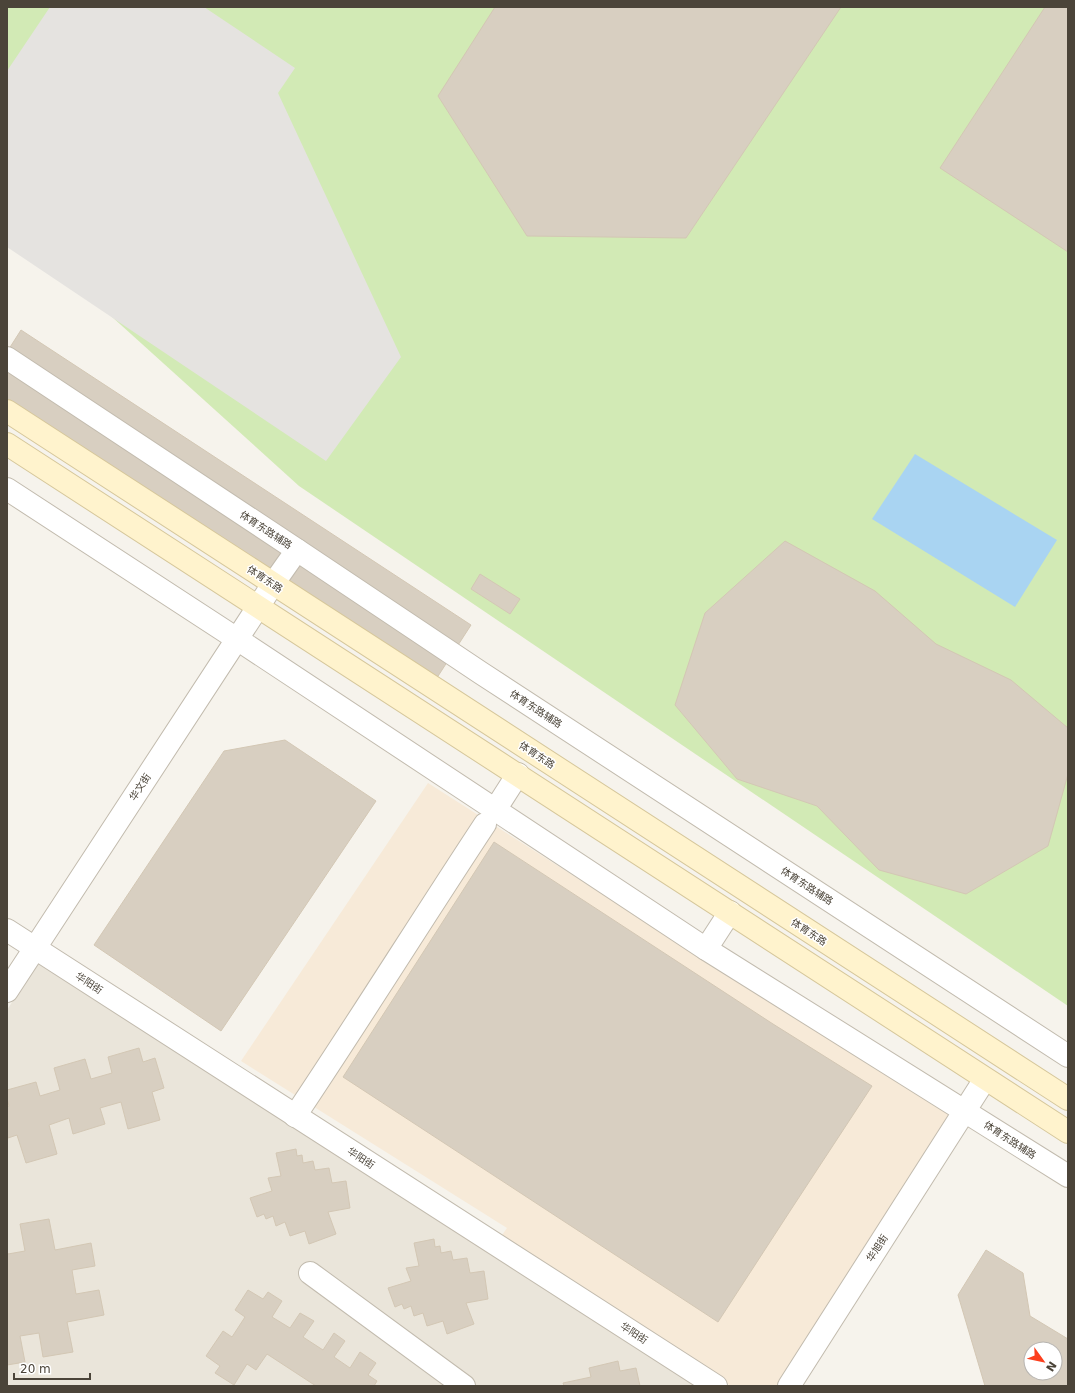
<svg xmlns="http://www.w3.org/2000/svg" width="1075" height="1393" font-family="'DejaVu Sans','Noto Sans SC',sans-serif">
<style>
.residential{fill:#eae5da}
.commercial{fill:#f7ead8}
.green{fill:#d2eab5}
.parking{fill:#e5e3e0}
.water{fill:#a9d4f2}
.building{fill:#d8cfc1;stroke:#d3c7b4;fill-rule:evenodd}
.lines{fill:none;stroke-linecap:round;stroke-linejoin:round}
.street-casing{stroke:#c2bbae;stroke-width:24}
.secondary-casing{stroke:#d6c79b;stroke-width:24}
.street{stroke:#fff;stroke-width:22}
.secondary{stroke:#fff3cd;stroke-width:22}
.labels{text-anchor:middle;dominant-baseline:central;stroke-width:3;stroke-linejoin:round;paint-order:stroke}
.street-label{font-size:10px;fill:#4b4439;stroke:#fff}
</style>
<rect width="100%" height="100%" fill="#f6f3ec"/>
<path class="residential" d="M37 963 701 1386H7V1010Z"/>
<path class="commercial" d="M428 783 674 940 953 1115 780 1386H731L500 1238 507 1228 241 1061Z"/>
<path class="green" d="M7 7H1068V1006L299 486 7 222Z"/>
<path class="parking" d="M50 7H204L295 68 278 93 401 357 326 461 7 247V71Z"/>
<path class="water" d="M915 454 1057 540 1015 607 872 519Z"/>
<g class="building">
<path d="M495 7H841L686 238 527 236 438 96Z"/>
<path d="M1045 7H1068V252L940 168Z"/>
<path d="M21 330 471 625 431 687 7 409V352Z"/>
<path d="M785 541 875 591 936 644 1011 680 1068 728V774L1048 846 966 894 879 870 817 806 737 779 675 705 705 613Z"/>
<path d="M480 574 520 599 510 614 471 589Z"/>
<path d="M285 740 376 801 221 1031 94 945 224 751Z"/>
<path d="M494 842 773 1024 872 1086 792 1208 718 1322 343 1077Z"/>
<path d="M139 1048 143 1062 155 1058 164 1088 152 1092 160 1120 128 1129 121 1102 100 1108 105 1124 73 1134 69 1118 49 1125 57 1154 26 1163 17 1135 8 1138 7 1134V1107L9 1106 7 1098V1090L36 1082 40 1096 60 1090 54 1068 85 1059 91 1079 112 1073 108 1057Z"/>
<path d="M296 1149 297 1156 302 1155 303 1163 313 1161 315 1170 329 1168 332 1183 346 1181 350 1208 328 1212 336 1234 309 1244 305 1231 290 1236 285 1222 276 1226 273 1216 266 1219 264 1214 257 1217 250 1198 272 1191 268 1178 281 1176 276 1153Z"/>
<path d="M49 1219 55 1250 91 1243 95 1266 72 1270 76 1294 99 1290 104 1315 67 1322 73 1352 43 1357 39 1333 20 1336 25 1362 7 1365V1251L8 1254 25 1251 20 1224Z"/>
<path d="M434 1239 435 1247 440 1246 441 1253 451 1251 453 1260 467 1258 470 1273 484 1271 488 1299 466 1303 474 1324 447 1334 443 1321 427 1326 423 1313 414 1316 411 1306 404 1309 402 1304 395 1307 388 1288 411 1281 406 1268 419 1266 414 1243Z"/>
<path d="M986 1250 1023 1273 1030 1316 1068 1339V1386H985L958 1295ZM1031 1349H1055V1373H1031Z"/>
<path d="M248 1290 263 1299 268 1292 282 1301 272 1317 290 1328 300 1313 314 1321 303 1337 323 1350 334 1333 345 1341 334 1357 350 1368 360 1352 376 1363 368 1375 377 1381 374 1386H316L267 1354 256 1370 247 1364 234 1385 215 1373 220 1366 206 1356 223 1331 232 1337 245 1317 235 1310Z"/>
<path d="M618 1361 620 1371 636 1368 640 1386H564L563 1383 591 1377 589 1368Z"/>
</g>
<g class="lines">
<g class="street-casing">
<g id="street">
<path d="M7 358 297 550 481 673 1068 1056"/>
<path d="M7 489 237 639 706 949 1068 1176"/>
<path d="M495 810 518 774"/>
<path d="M7 930 716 1386"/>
<path d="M706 949 730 912"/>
<path d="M7 991 273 584 297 550"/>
<path d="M295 1116C360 1019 421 921 485 824"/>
<path d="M310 1273 464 1386"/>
<path d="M789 1386 985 1079"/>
</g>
</g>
<g class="secondary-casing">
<g id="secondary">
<path d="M7 411 1068 1099"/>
<path d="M7 444 1068 1132"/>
</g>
</g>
<use href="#street" class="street"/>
<use href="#secondary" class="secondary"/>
</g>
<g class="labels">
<g class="street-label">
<text transform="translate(266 530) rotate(33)">体育东路辅路</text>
<text transform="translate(265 579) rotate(33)">体育东路</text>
<text transform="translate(536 709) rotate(33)">体育东路辅路</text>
<text transform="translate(537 755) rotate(33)">体育东路</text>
<text transform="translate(140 787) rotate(-57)">华文街</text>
<text transform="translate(807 886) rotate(33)">体育东路辅路</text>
<text transform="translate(809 932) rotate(33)">体育东路</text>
<text transform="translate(89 983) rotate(33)">华阳街</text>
<text transform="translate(1010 1140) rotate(33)">体育东路辅路</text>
<text transform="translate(361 1158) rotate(33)">华阳街</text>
<text transform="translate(877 1248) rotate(-57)">华旭街</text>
<text transform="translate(634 1333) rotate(33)">华阳街</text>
</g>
</g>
<rect width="1075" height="1393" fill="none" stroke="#4b4439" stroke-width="16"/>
<g transform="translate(1043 1361) rotate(123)"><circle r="19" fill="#ffffff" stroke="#b7b4b0"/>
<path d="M0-3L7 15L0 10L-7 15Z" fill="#fc3f1d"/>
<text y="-6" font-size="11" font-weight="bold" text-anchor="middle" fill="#4b4439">N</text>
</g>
<path d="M14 1373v6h76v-6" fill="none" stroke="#4b4439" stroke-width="2"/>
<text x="20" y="1373" font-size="12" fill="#4b4439" stroke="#ffffff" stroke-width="3" paint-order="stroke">20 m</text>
</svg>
